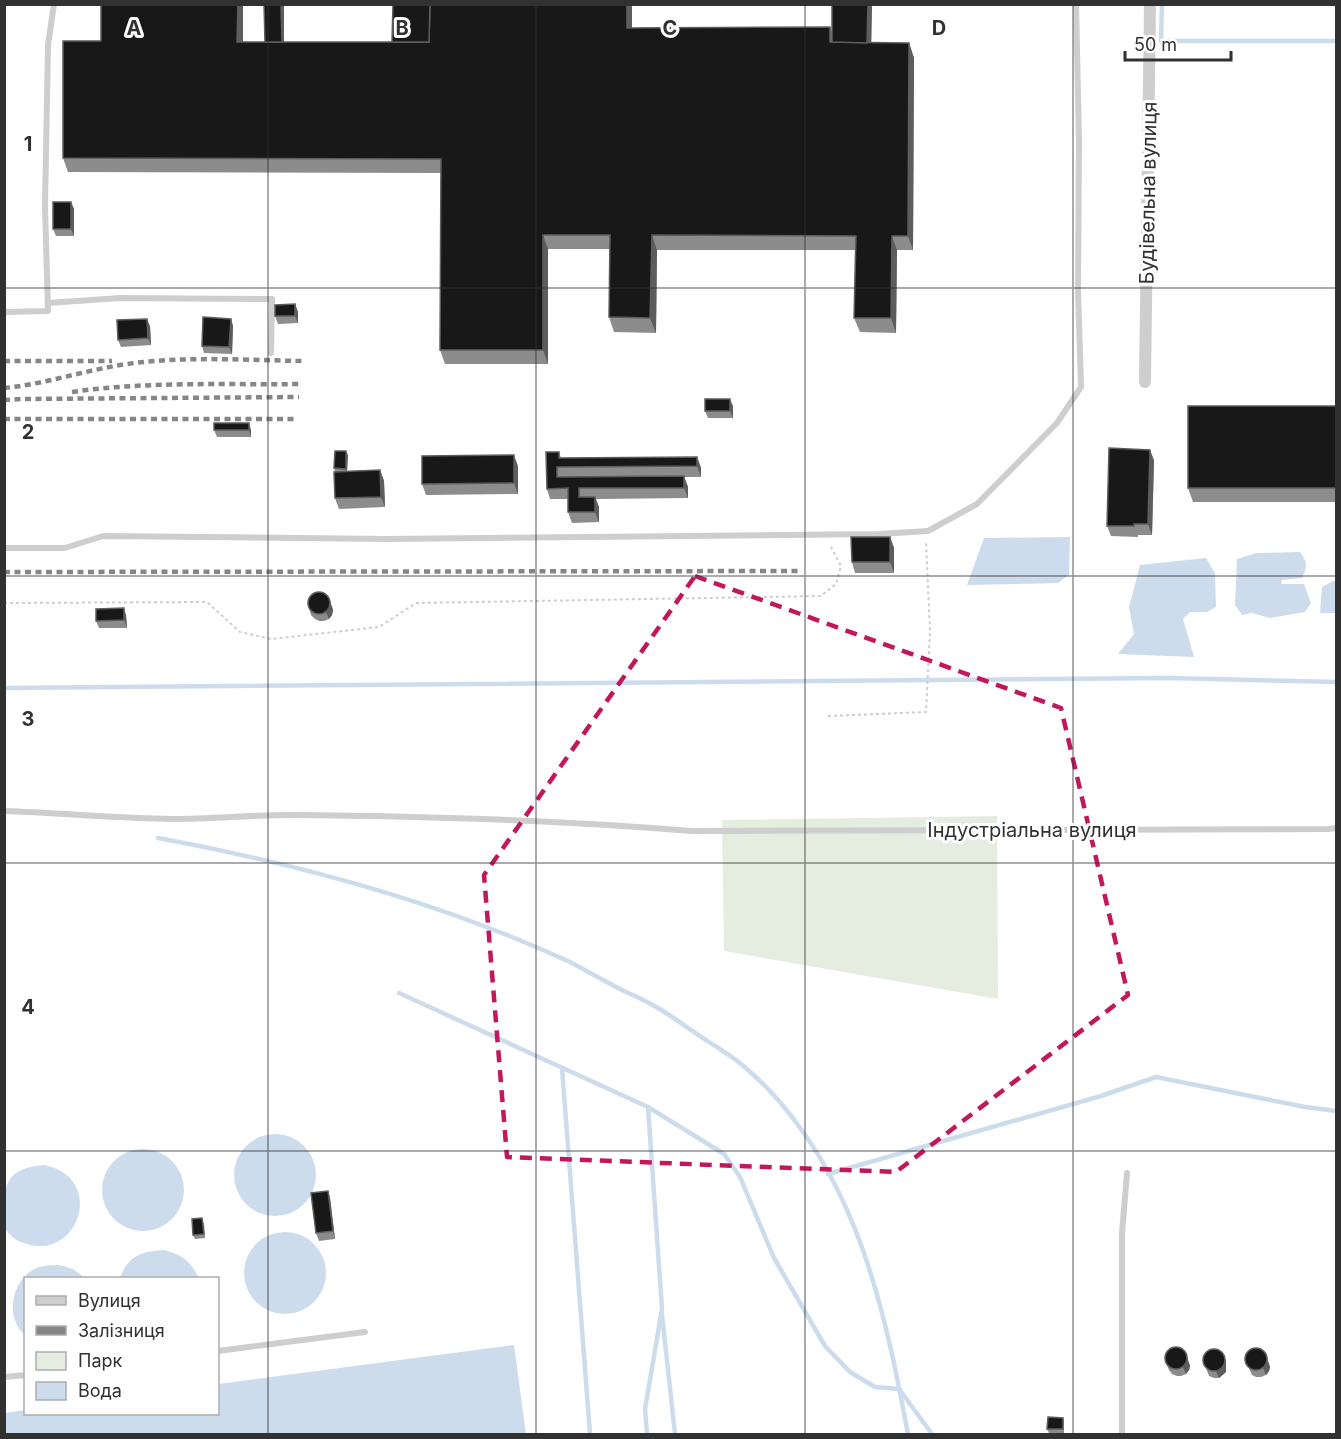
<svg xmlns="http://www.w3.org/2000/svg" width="1341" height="1439" font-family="Inter,sans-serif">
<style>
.green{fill:#e5ede0}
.water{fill:#cddcec}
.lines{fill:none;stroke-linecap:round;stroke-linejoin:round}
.stream{stroke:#cddcec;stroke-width:4.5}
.path{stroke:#cecece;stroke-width:2;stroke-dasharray:3 3;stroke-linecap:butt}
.service{stroke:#cecece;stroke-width:6}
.minor{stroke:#cecece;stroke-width:12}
.rail{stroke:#868686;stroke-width:4.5;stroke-dasharray:6 4.5;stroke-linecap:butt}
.wall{fill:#8c8c8c}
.shaded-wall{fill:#5d5d5d}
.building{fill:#181818;stroke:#5d5d5d;stroke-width:1.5}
.marked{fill:none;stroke:#c2185b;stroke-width:4.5;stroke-dasharray:12 8;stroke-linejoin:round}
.grid{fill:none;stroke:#313131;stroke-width:1.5;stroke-opacity:0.55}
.labels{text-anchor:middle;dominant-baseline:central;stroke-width:6;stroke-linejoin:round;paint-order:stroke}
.street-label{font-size:20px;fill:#313131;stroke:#fff}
.grid-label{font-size:20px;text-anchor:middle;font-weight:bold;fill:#313131;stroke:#fff;stroke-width:6;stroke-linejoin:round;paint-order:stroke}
</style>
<rect width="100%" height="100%" fill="#fff"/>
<path class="green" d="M997 816 998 999 724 951 722 820Z"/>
<g class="water">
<path d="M1070 537 1069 575 1058 583 967 585 984 538Z"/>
<path d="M1300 552C1307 562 1308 566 1302 578L1282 580 1281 584H1304L1311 603 1305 612 1270 618 1252 613 1242 615 1235 605 1237 559 1256 553Z"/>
<path d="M1206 558 1215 573 1216 607 1207 612H1190L1183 619 1194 657 1118 654 1134 634 1129 607 1140 565Z"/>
<path d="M1333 581H1336V613H1320L1322 587Z"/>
<circle cx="275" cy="1175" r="41"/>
<circle cx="143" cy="1190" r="41"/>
<path d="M44 1165C48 1166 53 1167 57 1169 102 1190 75 1259 27 1244 18 1242 9 1236 5 1228 4 1190 0 1169 44 1165Z"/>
<circle cx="285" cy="1273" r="41"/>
<path d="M164 1250C184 1256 189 1260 199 1278H120C127 1256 143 1251 164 1250Z"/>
<path d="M59 1265 73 1269 85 1278H26L25 1335C7 1320 10 1290 27 1274 36 1266 47 1265 59 1265Z"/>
<path d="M514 1345 526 1434H5V1413L25 1410 26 1414H218V1384Z"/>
</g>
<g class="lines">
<g class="stream">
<path d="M1162 4 1161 41H1336"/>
<path d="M4 688 1170 678 1336 682"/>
<path d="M158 838C299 864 440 902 570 962 585 970 601 979 616 987 630 994 645 1000 658 1008 675 1018 690 1030 706 1040 718 1048 730 1055 741 1064 763 1082 782 1103 798 1125 865 1214 888 1328 908 1434"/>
<path d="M399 993 648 1107 662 1309 645 1409 647 1434"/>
<path d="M562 1068 590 1434"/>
<path d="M648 1107 724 1154 740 1177 774 1258 825 1346 850 1372 875 1387 899 1389 932 1434"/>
<path d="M828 1174 1101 1096 1156 1077 1305 1107 1336 1111"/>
<path d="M662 1315 675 1434"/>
</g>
<g class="path">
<path d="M4 603 207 602 240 632 271 639 379 627 416 603 821 596 836 584 841 566 830 545"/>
<path d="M828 716 926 712 930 631 926 542"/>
</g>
<g class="service">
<path d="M48 303 120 298 272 299 271 353"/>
<path d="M4 312 48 311 45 206 48 45 54 4"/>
<path d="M4 548H65L103 536 386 539 879 534 928 531 977 504 1057 423 1081 387 1078 290 1079 142 1076 4"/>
<path d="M4 811C61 813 116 818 173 819 212 819 251 815 291 815 424 816 558 820 691 831L1329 829 1336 828"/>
<path d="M218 1351 365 1332"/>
<path d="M4 1377 26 1375"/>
<path d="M1122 1434V1233L1127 1173"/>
</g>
<path class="minor" d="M1145 382 1150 4"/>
<g class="rail">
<path d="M4 361H112"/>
<path d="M4 388C46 384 85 370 127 364 184 356 244 360 302 361"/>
<path d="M72 392C148 381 225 385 301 384"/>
<path d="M4 400 22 399 299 397"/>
<path d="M4 419H297"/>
<path d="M4 572 801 571"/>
</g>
</g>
<g class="wall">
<path d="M243 4V42H265L264 4H284V42H392L393 4H632V28L830 27 832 32V4H872L871 43H909L914 58 913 250H897L896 333 860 332 854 318 855 250H657L656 333 614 332 609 317 610 249H548V364H445L440 350 441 173 68 172 63 158 101 41Z"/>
<path d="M71 202 74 209V236H56L53 229Z"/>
<path d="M295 304 298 312V323L278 324 275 316Z"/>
<path d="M231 319 233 326 232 354 204 353 202 346Z"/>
<path d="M150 326 151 345 121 347 118 340Z"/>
<path d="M733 406V418H708L705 411Z"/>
<path d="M1336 406V502H1193L1188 488Z"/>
<path d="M214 430H251V437H217Z"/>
<path d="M559 452 561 458 697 457 701 468V477H684L688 487V498L596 499 599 507V522L572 523 568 512V499H550L547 489Z"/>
<path d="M348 455 347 471 380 470 384 481 385 507 339 509 335 498V472L334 468Z"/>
<path d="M1154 460 1152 535H1138V537L1111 536 1107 526Z"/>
<path d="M518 466V494L426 495 422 484Z"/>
<path d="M890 537 894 548V573H855L852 562Z"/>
<path d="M329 598 333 610 332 615 329 619 324 621H319L315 619 311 615 309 608Z"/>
<path d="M126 615 127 628H99L96 621Z"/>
<path d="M328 1191 330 1198 335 1239 319 1241 316 1233Z"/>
<path d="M204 1222 205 1238 195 1239 193 1235Z"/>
<path d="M1186 1354 1190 1366 1189 1370 1186 1374 1181 1376H1177L1172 1374 1169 1370 1166 1363Z"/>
<path d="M1266 1355 1270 1367 1269 1371 1266 1375 1261 1377H1256L1252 1375 1245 1359Z"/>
<path d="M1203 1360 1226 1362V1372L1219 1378H1214L1209 1376Z"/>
<path d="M1063 1418 1064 1421V1433H1049L1047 1429Z"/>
</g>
<g class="shaded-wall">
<path d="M238 4H243V56L237 42Z"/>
<path d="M281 4H284V56L282 49Z"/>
<path d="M627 4H632V42L627 28Z"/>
<path d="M868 4H872L871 58 867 47Z"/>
<path d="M909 43 914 58 913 250 908 236Z"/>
<path d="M71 202 74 209V236L71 229Z"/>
<path d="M543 235 548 249V364L543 350Z"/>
<path d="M652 235 657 250 656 333 650 318Z"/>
<path d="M892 236 897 250 896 333 891 318Z"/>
<path d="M295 304 298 312V323L295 316Z"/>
<path d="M147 319 150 326 151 345 148 338Z"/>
<path d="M231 319 233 326 232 354 229 347Z"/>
<path d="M730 399 733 406V418L730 411Z"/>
<path d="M249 423 251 430V437L249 430Z"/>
<path d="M1150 450 1154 460 1152 535 1148 524Z"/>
<path d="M346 451 348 455 347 472 346 469Z"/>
<path d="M514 455 518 466V494L514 483Z"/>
<path d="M697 457 701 468V477L697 466Z"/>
<path d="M380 470 384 481 385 507 381 497Z"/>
<path d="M684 476 688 487V498L684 488Z"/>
<path d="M595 497 599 507V522L595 512Z"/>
<path d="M890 537 894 548V573L890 562Z"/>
<path d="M329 598 333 610 332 615 329 619 326 612Z"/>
<path d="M124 608 126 615 127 628 124 620Z"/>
<path d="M328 1191 330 1198 335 1239 333 1231Z"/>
<path d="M1186 1354 1190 1366 1189 1370 1186 1374 1183 1367Z"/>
<path d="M1224 1355 1226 1362V1372L1219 1378 1216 1371Z"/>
<path d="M1266 1355 1270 1367 1269 1371 1266 1375 1263 1368Z"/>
</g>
<g class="building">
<path d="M101 4H238L237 42H429L430 4H627V28L830 27V42L909 43 908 236H892L891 318H854L856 236 652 235 650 318 609 317 610 235H543V350H440L441 159 63 158V41H101Z"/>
<path d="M264 4H281L282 42H265Z"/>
<path d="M393 4H430L429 42H392Z"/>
<path d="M832 4H868L867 43 832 42Z"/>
<rect x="53" y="202" width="18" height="27"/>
<path d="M295 304V316H275V305Z"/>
<path d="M203 317 231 319 229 347 202 346Z"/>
<path d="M147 319 148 338 118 340 117 320Z"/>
<rect x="705" y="399" width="25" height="12"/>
<rect x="1188" y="406" width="148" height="82"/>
<rect x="214" y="423" width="35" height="7"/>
<path d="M1109 448 1150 450 1148 524H1134V526H1107Z"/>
<path d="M335 451H346V469L334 468Z"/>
<path d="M546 452H559V458L697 457V466L557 467V477L684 476V488H579V497H595V512H568V488L547 489Z"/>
<path d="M514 455V483L422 484V456Z"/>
<path d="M380 470 381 497 335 498 334 472Z"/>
<path d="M851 537H890V562H852Z"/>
<circle cx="319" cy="603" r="11"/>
<path d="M124 608V620L96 621V609Z"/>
<path d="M328 1191 333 1231 316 1233 311 1193Z"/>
<path d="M202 1218 204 1234 193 1235 192 1219Z"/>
<circle cx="1176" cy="1358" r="11"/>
<circle cx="1256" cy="1359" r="11"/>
<circle cx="1214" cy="1360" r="11"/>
<path d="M1048 1417 1063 1418V1429H1047Z"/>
</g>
<path class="marked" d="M695 576 1061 708 1128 995 896 1172 507 1157 484 875Z"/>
<path class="grid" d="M268 4V1434M536 4V1434M805 4V1434M1073 4V1434M4 288H1336M4 576H1336M4 863H1336M4 1151H1336"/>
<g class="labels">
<g class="street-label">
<text transform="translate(1148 193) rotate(-89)">Будівельна вулиця</text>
<text x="1032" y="830">Індустріальна вулиця</text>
</g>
</g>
<g class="grid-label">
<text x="134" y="35">A</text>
<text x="402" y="35">B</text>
<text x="670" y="35">C</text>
<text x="939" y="35">D</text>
<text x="28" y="151">1</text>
<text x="28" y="439">2</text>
<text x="28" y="726">3</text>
<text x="28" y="1014">4</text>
</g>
<rect width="1341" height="1439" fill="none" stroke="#313131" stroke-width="12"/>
<rect x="24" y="1277" width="195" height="138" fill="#ffffff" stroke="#adadad" stroke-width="1.5"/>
<rect x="36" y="1296" width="30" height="9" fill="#cecece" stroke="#adadad" stroke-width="1.5"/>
<text x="78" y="1307" font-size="18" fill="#313131">Вулиця</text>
<rect x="36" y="1326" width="30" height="9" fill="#868686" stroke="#adadad" stroke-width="1.5"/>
<text x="78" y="1337" font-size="18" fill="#313131">Залізниця</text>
<rect x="36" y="1352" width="30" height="18" fill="#e5ede0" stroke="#adadad" stroke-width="1.5"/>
<text x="78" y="1367" font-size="18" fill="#313131">Парк</text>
<rect x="36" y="1382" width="30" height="18" fill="#cddcec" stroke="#adadad" stroke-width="1.5"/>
<text x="78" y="1397" font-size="18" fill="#313131">Вода</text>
<path d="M1125 51v9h106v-9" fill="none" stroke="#313131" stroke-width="3"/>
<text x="1134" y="51" font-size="18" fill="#313131" stroke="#ffffff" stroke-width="4.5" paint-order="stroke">50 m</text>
</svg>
